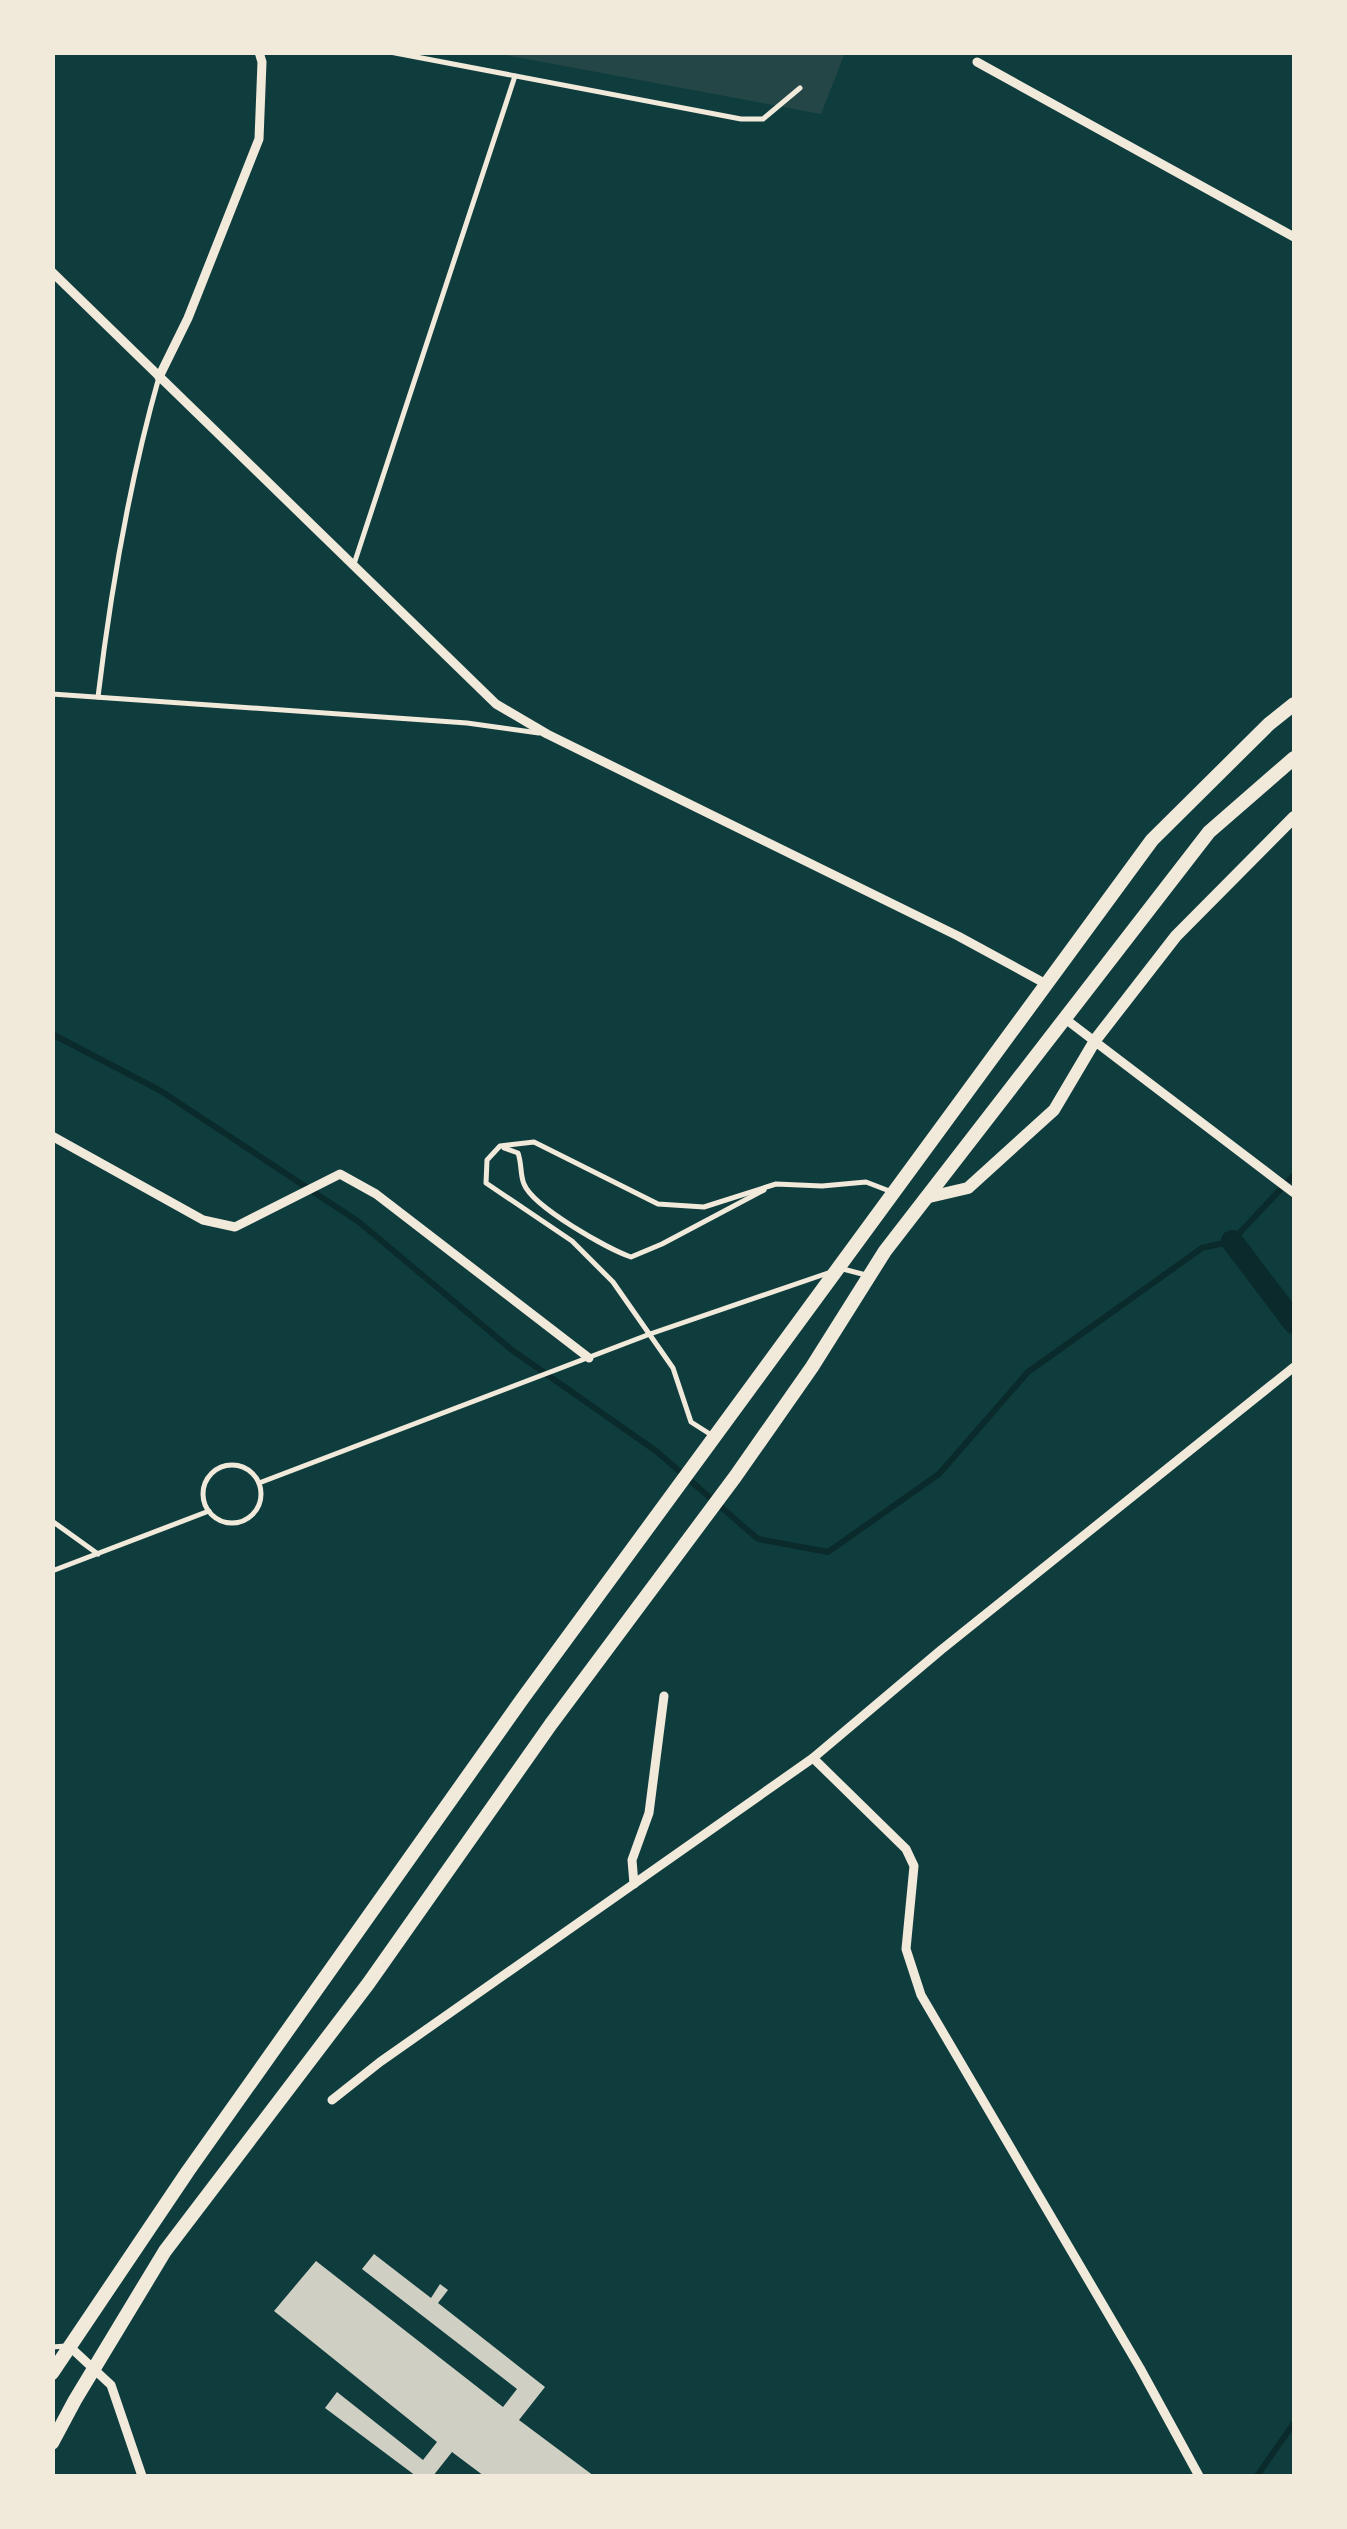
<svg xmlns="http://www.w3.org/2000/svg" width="1347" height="2529" font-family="'IBM Plex Sans',sans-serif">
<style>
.green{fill:#244646}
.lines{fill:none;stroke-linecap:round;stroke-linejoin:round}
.stream{stroke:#0a2a2b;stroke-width:6}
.canal{stroke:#0a2a2b;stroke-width:22}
.building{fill:#cfcfc3}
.service{stroke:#f1e9da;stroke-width:5}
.minor{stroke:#f1e9da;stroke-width:9}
.secondary{stroke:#f1e9da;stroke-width:12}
.primary{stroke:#f1e9da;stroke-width:14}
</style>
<rect width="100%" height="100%" fill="#0f3d3e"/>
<path class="green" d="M494 53H845L821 114Z"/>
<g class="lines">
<g class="stream">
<path d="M52 1034 161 1091 359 1222 512 1350 656 1451 758 1539 828 1552 939 1474 1028 1372 1202 1248 1232 1241 1294 1175"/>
<path d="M1257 2476 1294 2423"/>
</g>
<path class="canal" d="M1232 1241 1294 1323"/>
</g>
<path class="building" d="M374 2254 431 2298 440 2284 448 2290 438 2303 545 2387 519 2420 594 2476H484L452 2452 433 2476H416L325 2408 337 2392 423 2460 437 2442 274 2311 316 2261 503 2407 517 2389 362 2269Z"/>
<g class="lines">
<g class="service">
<path d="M390 52 741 119H763L800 88"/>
<path d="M354 564 515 76"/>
<path d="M52 694 467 723 539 733"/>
<path d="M98 697C111 588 129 483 159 377"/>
<path d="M504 1148 518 1153C522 1164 520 1175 524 1184 533 1207 608 1249 631 1257L662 1244 764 1190"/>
<path d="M843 1269 866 1275"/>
<path d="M713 1436 691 1422 673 1368 613 1282 572 1241 486 1183 487 1160 500 1146 534 1142 658 1204 704 1207 776 1184 822 1186 866 1182 892 1192"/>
<circle cx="232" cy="1494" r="29"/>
<path d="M259 1483 650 1334 828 1273"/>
<path d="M52 1521 98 1554"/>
<path d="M52 1571 209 1511"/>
<path d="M52 2347 66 2346"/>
</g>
<g class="minor">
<path d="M977 62 1294 237"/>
<path d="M52 272 496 704 547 734 958 936 1046 984"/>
<path d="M159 377 188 318 259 139 262 62 259 52"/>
<path d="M1064 1018 1294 1193"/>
<path d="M52 1136 203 1220 235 1227 340 1174 376 1194 589 1358"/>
<path d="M813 1758 906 1849 914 1866 906 1949 921 1995 1140 2368 1199 2476"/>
<path d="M634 1884 632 1860 649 1813 664 1696"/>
<path d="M332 2100 380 2062 813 1758 941 1650 1294 1367"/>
<path d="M69 2346 111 2385 142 2476"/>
</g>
<path class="secondary" d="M925 1198 968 1188 1054 1110 1096 1039 1176 936 1294 817"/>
<g class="primary">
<path d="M52 2373 188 2171 523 1698 1152 840 1269 724 1294 704"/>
<path d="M52 2443 75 2400 165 2251 368 1984 551 1724 735 1477 812 1367 885 1251 1209 832 1294 758"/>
</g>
</g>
<rect width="1347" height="2529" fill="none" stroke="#f1e9da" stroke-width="110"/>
</svg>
